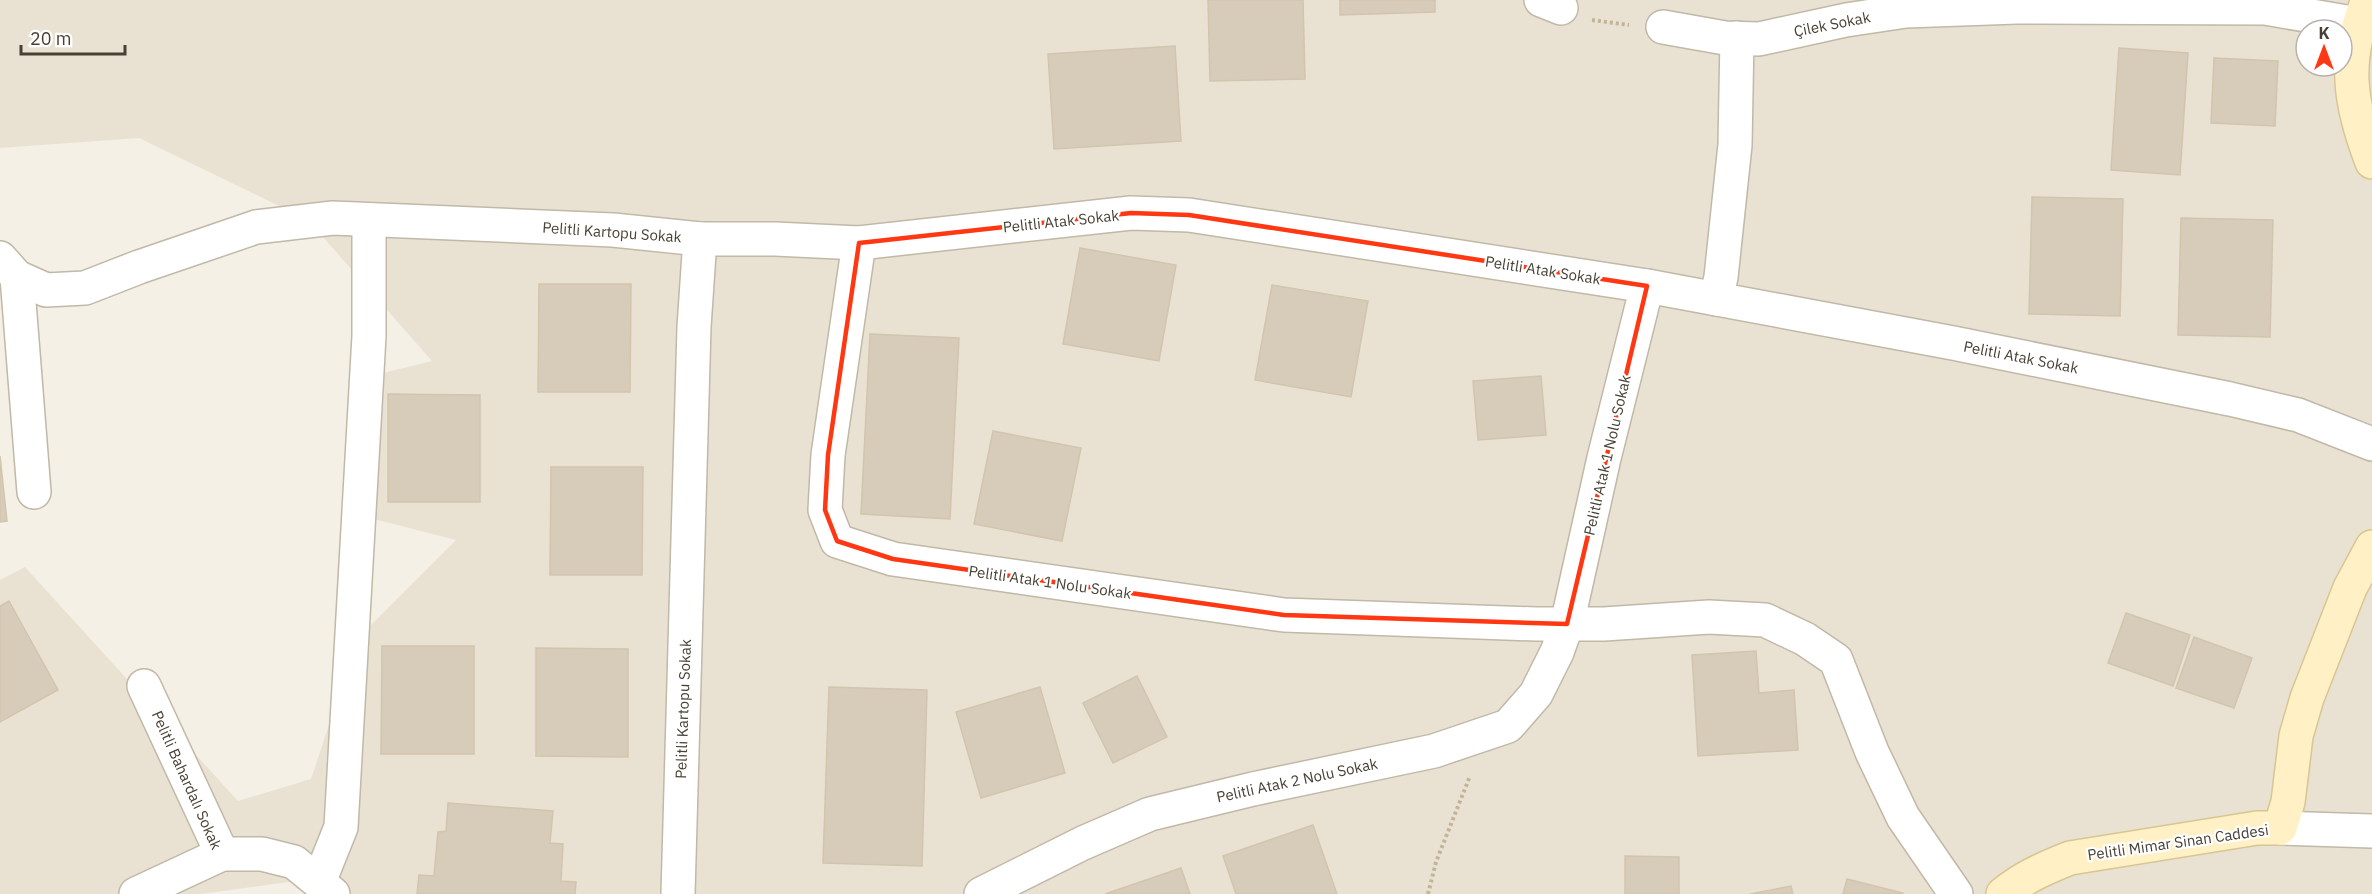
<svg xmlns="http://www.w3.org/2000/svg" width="2372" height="894" font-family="'IBM Plex Sans',sans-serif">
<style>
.residential{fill:#e9e2d3;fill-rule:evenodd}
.building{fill:#d7ccba;stroke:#d3c4ac;stroke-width:1.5}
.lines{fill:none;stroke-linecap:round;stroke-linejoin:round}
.street-casing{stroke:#c1b8a7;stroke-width:36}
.secondary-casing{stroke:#d8c691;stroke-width:36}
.path{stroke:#c4b497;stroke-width:4;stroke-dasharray:3 3;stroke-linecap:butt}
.street{stroke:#fff;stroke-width:33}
.secondary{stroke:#fff1c5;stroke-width:33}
.marked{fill:none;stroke:#ff3712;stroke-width:4.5;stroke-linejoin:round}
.labels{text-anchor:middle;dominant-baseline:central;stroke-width:4.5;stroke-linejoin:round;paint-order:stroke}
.street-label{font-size:15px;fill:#484034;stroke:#fff}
</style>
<rect width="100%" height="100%" fill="#f4f0e6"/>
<path class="residential" d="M0 0H2372V894H314L296 881 201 894H0V580L25 567 238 801 311 779 358 638 456 540 358 515 354 380 432 361 308 220 139 138 0 148ZM2306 30H2342V66H2306Z"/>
<g class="building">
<path d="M1208 0H1303L1305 79 1210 81Z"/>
<path d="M1340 0H1435V12L1340 15Z"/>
<path d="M1175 46 1181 141 1054 149 1048 54Z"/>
<path d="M2119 48 2188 53 2180 175 2111 170Z"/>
<path d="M2214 58 2278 61 2275 126 2211 123Z"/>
<path d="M2032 197 2123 199 2120 316 2029 314Z"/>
<path d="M2181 218 2273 220 2270 337 2178 335Z"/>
<path d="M1080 248 1176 265 1159 361 1063 344Z"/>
<path d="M539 284H631L630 392H538Z"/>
<path d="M1272 285 1368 301 1351 397 1255 380Z"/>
<path d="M870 334 959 338 950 519 861 514Z"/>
<path d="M1541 376 1546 435 1478 440 1473 381Z"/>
<path d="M388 394 480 395V502H388Z"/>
<path d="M993 431 1081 448 1062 541 974 524Z"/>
<path d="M0 456 7 521 0 522Z"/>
<path d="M551 467H643L642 575H550Z"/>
<path d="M9 601 58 690 0 722V606Z"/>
<path d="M2126 613 2190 635 2173 686 2108 663Z"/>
<path d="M2194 637 2252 658 2234 708 2176 688Z"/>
<path d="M382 646H474V754H381Z"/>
<path d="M536 648 628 649V757L536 756Z"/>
<path d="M1756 651 1759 693 1794 690 1798 750 1698 756 1692 655Z"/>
<path d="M1137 676 1167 737 1113 763 1083 703Z"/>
<path d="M829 687 927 690 922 866 823 863Z"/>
<path d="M1040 687 1065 773 981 798 956 712Z"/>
<path d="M448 803 553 811 550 843 563 844 561 881 576 882 575 894H417L419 875 434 876 438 832 446 831Z"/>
<path d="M1313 825 1337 894H1236L1223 856Z"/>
<path d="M1625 856 1679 857V894H1625Z"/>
<path d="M1181 868 1190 894H1105Z"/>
<path d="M1847 879 1903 893V894H1843Z"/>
<path d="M1791 886 1793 894H1750Z"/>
</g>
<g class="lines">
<g class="street-casing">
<g id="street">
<path d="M1541 0 1561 8"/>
<path d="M1663 27 1725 38 1759 39 1846 20 1906 11 2017 7 2265 8 2358 24"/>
<path d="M700 239H775L859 243 1131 213 1189 215 1647 286 1953 343 2230 399 2298 415 2372 444"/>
<path d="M859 243 828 455 825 510 837 541 893 559 1284 615 1536 624H1604L1709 617 1765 620 1805 639 1836 660 1872 752 1903 817 1956 894"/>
<path d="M0 258 17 277 46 290 85 288 139 267 256 227 333 218 613 230 700 239 694 327 678 894"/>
<path d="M17 277 34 492"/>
<path d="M1716 299 1721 277 1735 145 1737 38"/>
<path d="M2280 828 2372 831"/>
<path d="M222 854H262L294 862 333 894"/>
<path d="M319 882 341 827 369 336V220"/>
<path d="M136 894 222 854 144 686"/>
<path d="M981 894 1083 843 1150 814 1253 789 1434 751 1508 726 1536 694 1557 652 1567 624 1604 458 1647 286"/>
</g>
</g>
<g class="secondary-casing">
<g id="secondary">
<path d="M2368 0C2343 61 2349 102 2372 162"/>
<path d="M2003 894C2024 877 2045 868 2070 858L2257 828H2280L2288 802 2296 736 2307 698 2350 588 2372 547"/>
</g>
</g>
<g class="path">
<path d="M1592 20 1629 25"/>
<path d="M1428 894 1436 862 1470 776"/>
</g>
<use href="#street" class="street"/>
<use href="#secondary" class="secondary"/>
</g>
<path class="marked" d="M1131 213 1189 215 1647 286 1567 624 1284 615 893 559 837 541 825 510 828 455 859 243Z"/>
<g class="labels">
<g class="street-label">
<text transform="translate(1832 24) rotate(-11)">Çilek Sokak</text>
<text transform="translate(1061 221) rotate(-6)">Pelitli Atak Sokak</text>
<text transform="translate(612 232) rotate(4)">Pelitli Kartopu Sokak</text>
<text transform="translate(1543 270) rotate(9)">Pelitli Atak Sokak</text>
<text transform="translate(2021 357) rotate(11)">Pelitli Atak Sokak</text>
<text transform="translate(1607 455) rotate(-77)">Pelitli Atak 1 Nolu Sokak</text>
<text transform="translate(1050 582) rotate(8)">Pelitli Atak 1 Nolu Sokak</text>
<text transform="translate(683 709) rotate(-88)">Pelitli Kartopu Sokak</text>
<text transform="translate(187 780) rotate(66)">Pelitli Bahardalı Sokak</text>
<text transform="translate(1297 780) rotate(-12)">Pelitli Atak 2 Nolu Sokak</text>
<text transform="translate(2178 842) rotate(-8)">Pelitli Mimar Sinan Caddesi</text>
</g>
</g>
<g transform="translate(2324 48)"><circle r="28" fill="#ffffff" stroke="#b6b3ae" stroke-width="1.5"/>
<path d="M0-4.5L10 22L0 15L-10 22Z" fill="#ff3712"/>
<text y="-9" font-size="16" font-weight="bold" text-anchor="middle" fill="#484034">K</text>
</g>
<path d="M21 45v9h104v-9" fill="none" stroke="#484034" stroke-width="3"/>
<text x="30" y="45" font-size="18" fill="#484034" stroke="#ffffff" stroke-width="4.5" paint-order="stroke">20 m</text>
</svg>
